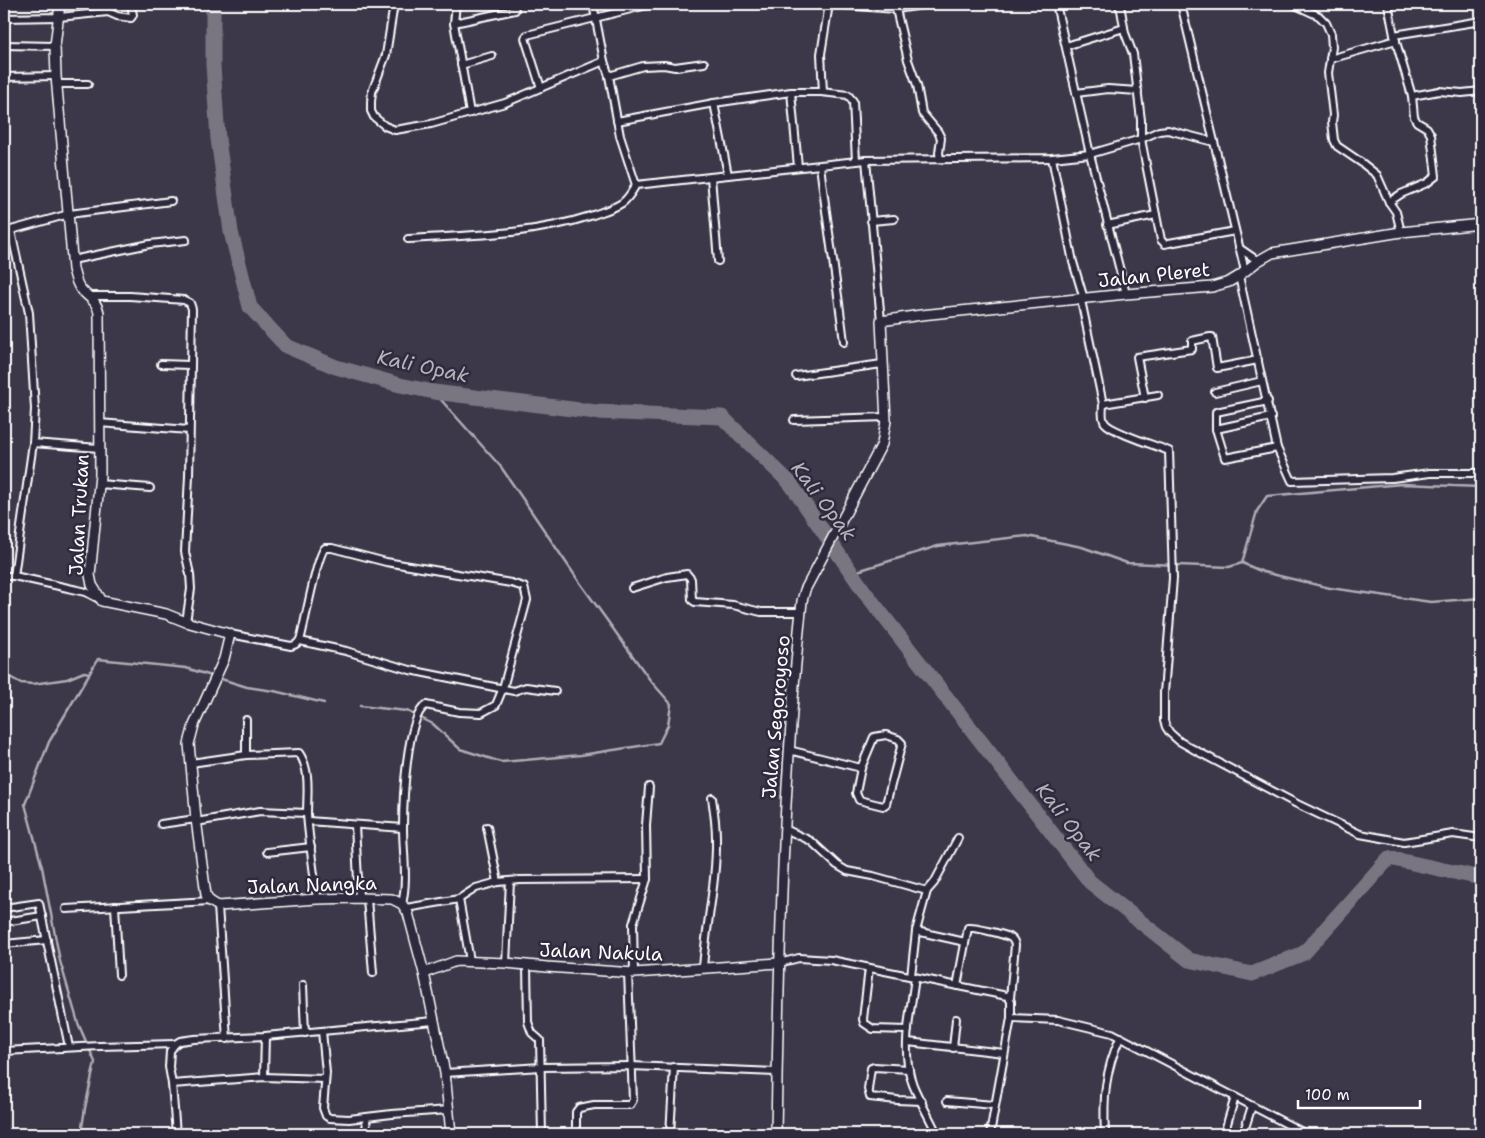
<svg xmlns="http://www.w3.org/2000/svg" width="1485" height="1138" font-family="'Shantell Sans',sans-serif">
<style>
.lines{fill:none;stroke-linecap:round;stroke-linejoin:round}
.stream{stroke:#afadb4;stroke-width:2.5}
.river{stroke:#797682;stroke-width:15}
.street-casing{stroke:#fff;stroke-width:10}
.secondary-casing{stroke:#fff;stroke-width:12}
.street{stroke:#2f2a3d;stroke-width:6}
.secondary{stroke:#2f2a3d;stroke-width:9}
.labels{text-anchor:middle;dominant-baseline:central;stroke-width:5;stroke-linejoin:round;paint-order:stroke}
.street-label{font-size:19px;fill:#fff;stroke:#2f2a3d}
.water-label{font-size:20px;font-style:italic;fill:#b5b4ba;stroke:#2f2a3d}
</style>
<rect width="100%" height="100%" fill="#3c3749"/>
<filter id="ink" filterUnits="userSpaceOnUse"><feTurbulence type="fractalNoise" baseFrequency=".02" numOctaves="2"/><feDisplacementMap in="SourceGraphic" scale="10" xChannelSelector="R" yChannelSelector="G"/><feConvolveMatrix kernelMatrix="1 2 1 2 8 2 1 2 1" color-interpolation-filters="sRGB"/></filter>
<g filter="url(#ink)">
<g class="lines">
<g class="stream">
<path d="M1242 563 1257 511 1267 496 1402 484 1481 487"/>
<path d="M851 573 938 546 1027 536 1082 547 1127 563 1229 567 1242 563 1263 572 1330 588 1431 602 1481 598"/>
<path d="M4 674 21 683 33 684 67 679 84 672 90 673"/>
<path d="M360 706 407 711 433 724 460 749 501 762 581 755 659 743 668 725 671 704 650 680 578 580 501 467 434 392"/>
<path d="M81 1134 85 1108 95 1062 78 1023 60 961 42 867 25 804 49 742 98 659 186 668 247 687 274 691 324 703"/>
</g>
<path class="river" d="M213 4V65L218 139 231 232 250 307 286 346 336 367 400 385 434 392 596 412 722 417 790 483 864 591 1090 882 1189 960 1252 974 1304 953 1389 858 1481 878"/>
<g class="street-casing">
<g id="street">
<path d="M394 4 386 55 372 92 371 102V111L374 117 385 126 395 130 431 124 505 103 604 61"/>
<path d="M456 4 454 23 470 113"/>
<path d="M593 4 604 61 609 76 620 136 636 185 866 160 1052 158 1090 154 1141 139 1159 131 1168 130 1214 142"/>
<path d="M829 4 896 9"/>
<path d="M930 4 896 9 908 60 917 85 922 113 938 132 941 138 939 153 940 159"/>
<path d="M1056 4 1090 154 1126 294"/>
<path d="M1118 4 1121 10 1125 33 1133 54 1141 120V139L1161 240 1165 244 1169 243 1235 231"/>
<path d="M1181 4 1245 271"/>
<path d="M1293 4 1319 16 1326 23 1331 34 1332 47 1328 73 1333 115 1332 122 1334 140 1337 146 1362 163 1377 175 1389 202 1396 212 1401 232"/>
<path d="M1388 4 1394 35 1412 96 1414 117 1417 122 1427 128 1431 135 1436 176 1427 183 1401 194 1389 202"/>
<path d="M4 18 59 17 108 12 117 16 131 18 133 15 131 4"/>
<path d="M454 23 515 10"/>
<path d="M1394 35 1481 21"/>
<path d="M4 45 55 46"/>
<path d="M1066 46 1124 28"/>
<path d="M1330 59 1396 40"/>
<path d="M461 65 492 56"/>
<path d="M609 76 643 66 664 65 675 67 704 63"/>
<path d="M4 77 56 76"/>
<path d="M57 84H88"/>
<path d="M541 88 525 38 527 35 651 4"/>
<path d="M791 92 798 167"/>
<path d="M823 92 821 54 829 4"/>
<path d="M1076 93 1108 89 1138 91"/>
<path d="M1412 96 1439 91 1462 93 1481 91"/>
<path d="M714 103 728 175"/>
<path d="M617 121 714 103 791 92H821L848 95 853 101 856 161"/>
<path d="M1052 158 1073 262 1084 299"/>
<path d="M866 160 881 321"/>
<path d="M820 165C827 224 837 283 844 342"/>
<path d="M711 177 718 261"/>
<path d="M871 221 894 219"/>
<path d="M1107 225 1156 215"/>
<path d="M11 231 29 313 35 409 33 443 14 576"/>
<path d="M4 232 69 214 171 201"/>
<path d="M408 239C469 235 532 235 590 216 601 212 613 209 622 203 629 198 632 191 636 185"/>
<path d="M1239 248 1258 261"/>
<path d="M72 260 150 244 186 240"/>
<path d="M1239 276 1277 448 1292 481 1392 478 1430 473H1481"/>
<path d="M90 296H130L184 300 190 303 192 309 189 476 185 552 190 574 191 589 186 622"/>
<path d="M1081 300 1103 404C1103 410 1101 418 1105 423 1112 432 1157 446 1169 451L1173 578 1164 693V721L1166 727 1170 733 1179 741 1193 749 1297 804 1360 834 1404 842 1453 834 1481 838"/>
<path d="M161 364 190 365"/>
<path d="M796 376 882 364"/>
<path d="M1215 392 1262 381"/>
<path d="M1145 398 1137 357 1192 349V341L1210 337H1212L1217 368 1258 360"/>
<path d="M1268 401 1216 412V429L1225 458 1277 448"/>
<path d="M1103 404 1158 395"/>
<path d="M794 420 886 417"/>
<path d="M99 423 189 430"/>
<path d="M1216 429 1271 417"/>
<path d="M33 443 99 448"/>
<path d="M99 484 150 488"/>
<path d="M4 576H14L86 592 101 600"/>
<path d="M632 588 667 577 687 574 691 579 692 600 695 602 733 605 761 612H801"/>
<path d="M230 634 291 646C297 645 299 642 301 637 305 622 317 555 325 548H332L386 562 511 583 524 587 527 600 503 688 496 705 481 713 459 712 426 705C406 717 403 804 403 827 403 853 408 879 402 904"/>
<path d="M300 641 346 651 410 670 514 691 526 687 555 691"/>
<path d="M246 720V755"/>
<path d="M886 735 898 739 902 743 886 804 883 806 859 800 856 793 861 768 874 737Z"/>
<path d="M789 750 861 768"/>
<path d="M191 763 246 755 299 753C311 770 307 794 307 814 309 842 314 871 317 899"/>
<path d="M308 821 403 828"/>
<path d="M196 822 260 811 307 813"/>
<path d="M161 824 196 819"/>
<path d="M355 825 359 898"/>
<path d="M487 827 498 882"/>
<path d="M785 829 811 841 837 865 847 871 873 876 927 891"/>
<path d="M267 852 311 847"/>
<path d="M367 899 373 973"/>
<path d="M459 899 470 961"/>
<path d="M115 906 119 975"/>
<path d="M218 906 227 1039"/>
<path d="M4 908 39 903 69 1047"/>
<path d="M406 908 459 899 476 888 498 882 520 880 647 879"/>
<path d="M66 909 210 901"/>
<path d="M4 922 42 916"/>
<path d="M916 931 965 942"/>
<path d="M4 944 47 940"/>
<path d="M506 963 510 881"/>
<path d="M779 963 799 958 831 960 1007 996 1011 1001V1018L1058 1020 1112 1033 1306 1134"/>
<path d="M527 965 528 1022 532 1033 540 1040 542 1134"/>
<path d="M703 968C706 924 717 881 716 837 716 824 714 811 712 798"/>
<path d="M869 968 863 1019 864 1023 873 1029 908 1030"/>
<path d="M634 973 633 924 647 879 646 825 649 787"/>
<path d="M911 976 916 931 927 891 934 883 958 838"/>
<path d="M915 977C911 1011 900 1052 913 1085 920 1102 930 1118 937 1134"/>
<path d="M303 985 305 1033"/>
<path d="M957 986 968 928C974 927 1004 934 1011 938 1014 940 1014 941 1015 945L1010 998"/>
<path d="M322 1031 326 1073 323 1108 326 1116 330 1118 349 1119 392 1114 449 1110"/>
<path d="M908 1042 1004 1053"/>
<path d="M953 1048 956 1019"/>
<path d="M4 1051 100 1046 175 1044"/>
<path d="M909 1069 874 1067 871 1068 868 1089 870 1097 897 1100 922 1101"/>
<path d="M445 1073 541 1067 631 1066 777 1072"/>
<path d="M264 1077 265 1036"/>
<path d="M172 1084 264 1077 325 1079"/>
<path d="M947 1101 994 1105"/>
<path d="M366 1118 367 1134"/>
<path d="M176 1134 172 1084 169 1067 170 1051 175 1044 180 1041 194 1039 265 1036 434 1021"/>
<path d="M576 1134V1112L579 1108 594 1105H630L633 1100 628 972"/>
<path d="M670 1134 674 1067"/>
<path d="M990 1134 1011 1018"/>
<path d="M1105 1134C1103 1099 1105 1070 1120 1038"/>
<path d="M1224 1134 1235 1097"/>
<path d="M1243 1134 1252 1106"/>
</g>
</g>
<g class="secondary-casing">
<g id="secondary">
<path d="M60 4 55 46 56 76 73 269C75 276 76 283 80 288 88 298 97 300 99 313L100 475 90 575 92 585 102 601 166 614 186 622 230 634 224 659 194 725 189 744 196 819 206 895 210 901 218 906 317 899 359 898 392 899 402 904 408 913 424 973 445 1073 451 1134"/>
<path d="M424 973 456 961 506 963 547 967 634 973 779 963"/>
<path d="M776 1134C779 956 783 778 802 601L805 590 882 444 886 421 881 321 921 315 1126 294 1212 287 1229 282 1239 276 1258 261 1272 253 1401 232 1481 224"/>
</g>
</g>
<use href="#street" class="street"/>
<use href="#secondary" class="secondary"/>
</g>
</g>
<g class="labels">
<g class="street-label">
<text transform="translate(1154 275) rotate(-6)">Jalan Pleret</text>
<text transform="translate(79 515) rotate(-87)">Jalan Trukan</text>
<text transform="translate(776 717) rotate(-85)">Jalan Segoroyoso</text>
<text transform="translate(312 885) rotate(-2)">Jalan Nangka</text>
<text transform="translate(601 952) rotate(2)">Jalan Nakula</text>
</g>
<g class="water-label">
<text transform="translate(423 366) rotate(12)">Kali Opak</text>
<text transform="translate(824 501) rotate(53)">Kali Opak</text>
<text transform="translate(1069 822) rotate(52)">Kali Opak</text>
</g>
</g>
<rect width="1485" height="1138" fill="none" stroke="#2f2a3d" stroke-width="20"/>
<rect x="10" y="10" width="1465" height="1118" fill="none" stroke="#fff" stroke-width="2" filter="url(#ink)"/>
<path d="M1298 1100v8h122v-8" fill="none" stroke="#ffffff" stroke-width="2.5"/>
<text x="1305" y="1100" font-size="15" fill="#ffffff" stroke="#2f2a3d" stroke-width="4" paint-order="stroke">100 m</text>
</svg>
